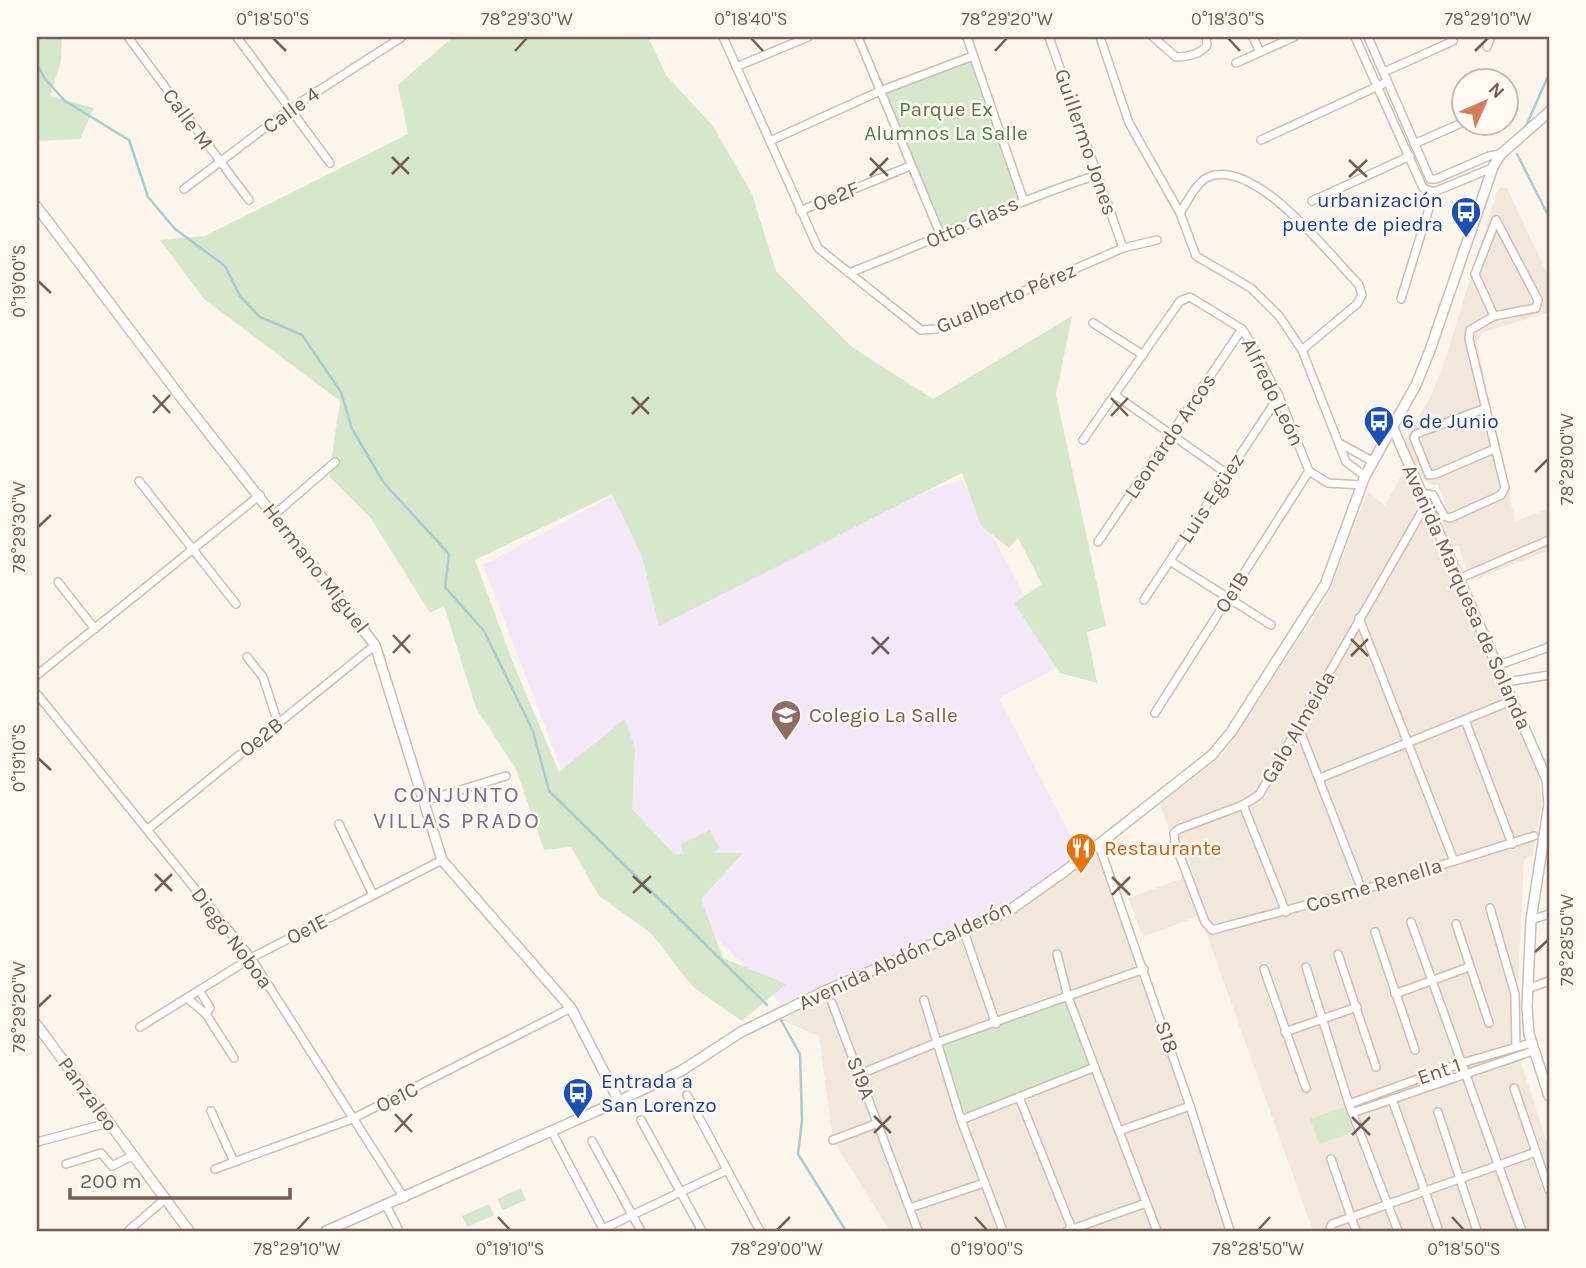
<svg xmlns="http://www.w3.org/2000/svg" width="1586" height="1268" font-family="Karla,sans-serif">
<style>
.residential{fill:#f2e7db}
.education{fill:#f2e8f7}
.green{fill:#d6e7cb}
.lines{fill:none;stroke-linecap:round;stroke-linejoin:round}
.stream{stroke:#a9ccd3;stroke-width:2.5}
.minor-casing{stroke:#ccbeb2;stroke-width:10}
.tertiary-casing{stroke:#ccbeb2;stroke-width:12}
.minor{stroke:#fff;stroke-width:7}
.tertiary{stroke:#fff;stroke-width:9}
.ticks{fill:none;stroke:#745e51;stroke-width:2.5}
.labels{text-anchor:middle;dominant-baseline:central;stroke-width:5;stroke-linejoin:round;paint-order:stroke}
.park-label{font-size:21px;fill:#57784a;stroke:#fdf9f2}
.street-label{font-size:21px;fill:#745e51;stroke:#fdf9f2}
.transit-label{font-size:21px;fill:#164399;stroke:#fdf9f2;text-anchor:start}
.education-label{font-size:21px;fill:#785e54;stroke:#fdf9f2;text-anchor:start}
.food-label{font-size:21px;fill:#c56008;stroke:#fdf9f2;text-anchor:start}
.neighbourhood-label{font-size:23px;letter-spacing:2px;fill:#82698e;stroke:#fdf9f2}
.neatline{fill:none;stroke:#745e51;stroke-width:2.5}
.ticks-label{font-size:18px;text-anchor:middle;fill:#745e51}
</style>
<rect width="100%" height="100%" fill="#fbf5ec"/>
<g class="residential">
<path d="M1501 187 1507 188 1549 278V312L1484 332 1477 342 1515 522 1549 508V550L1471 581 1458 545 1452 547 1436 512 1447 508 1438 485 1429 484 1420 475 1405 440 1431 396 1445 361 1497 191Z"/>
<path d="M1403 472 1538 772 1542 803 1532 855 1524 860 1515 1044 1549 1149V1231H1313L1160 804 1223 755 1327 596 1368 492 1385 506Z"/>
<path d="M1095 848 1228 1231H890L833 1140 819 1036 781 1020 924 947Z"/>
<path d="M1184 878 1198 916 1143 937 1128 898Z"/>
</g>
<path class="education" d="M962 480 1062 665 999 698 1079 852 1014 900 781 1004 568 786 483 565 637 483 872 509Z"/>
<g class="green">
<path d="M37 37 43 40 62 37 61 61 50 96 94 108 80 139 37 141Z"/>
<path d="M453 37H648L666 75 713 126 752 194 776 271 852 347 933 399 1072 316 1056 395 1106 626 1087 632 1097 683 1060 673 1014 603 1042 584 1018 538 1009 548 981 526 962 473 659 626 642 556 612 494 475 560 513 663 559 772 625 719 635 748 632 809 674 854H684L680 845 710 830 720 849 712 853H743L701 899 723 958 786 984 742 1021 693 987 651 933 599 896 571 847 544 850 516 769 476 708 444 606 430 613 370 517 329 476 340 401 204 299 160 240 205 236 408 134 398 85Z"/>
<path d="M973 56 1023 199 943 232 880 91Z"/>
<path d="M1068 997 1095 1067 961 1120 936 1043Z"/>
<path d="M1345 1107 1353 1132 1319 1144 1310 1119Z"/>
<path d="M521 1188 526 1200 503 1210 497 1199Z"/>
<path d="M489 1204 494 1215 467 1227 462 1216Z"/>
</g>
<g class="lines">
<g class="stream">
<path d="M37 64 45 79 65 101 129 140 148 197 175 229 225 266 240 296 260 317 302 335 341 392 352 429 384 483 449 554 445 587 484 631 533 731 549 791 767 1005"/>
<path d="M1526 126 1549 74"/>
<path d="M1517 154 1549 217"/>
<path d="M781 1020 800 1054 802 1120 798 1154 846 1231"/>
</g>
<g class="minor-casing">
<g id="minor">
<path d="M128 37 249 200"/>
<path d="M237 37 330 163"/>
<path d="M723 37 818 248 921 330 936 329 1123 248 1157 240"/>
<path d="M858 37 941 236"/>
<path d="M967 37 1023 199"/>
<path d="M1049 37 1123 248"/>
<path d="M1100 37 1129 123 1180 213 1196 256 1251 288 1280 317 1302 350 1346 462 1365 476"/>
<path d="M1153 37 1176 57C1187 57 1201 54 1207 45L1206 37"/>
<path d="M1253 37 1260 52"/>
<path d="M1355 37 1423 188 1434 192 1492 168"/>
<path d="M1368 37 1430 179H1436L1489 156 1501 154"/>
<path d="M1487 47 1491 37"/>
<path d="M1236 63 1294 37"/>
<path d="M736 67 808 37"/>
<path d="M1384 72 1453 41"/>
<path d="M1261 140 1387 82"/>
<path d="M770 141 880 91 973 56"/>
<path d="M1414 144 1464 122"/>
<path d="M184 189 290 109 402 37"/>
<path d="M1312 201 1410 156"/>
<path d="M800 211 910 166"/>
<path d="M1180 213C1188 201 1197 180 1211 176 1258 161 1330 255 1359 285L1362 295 1357 304 1302 350"/>
<path d="M849 273C932 241 1011 203 1097 175"/>
<path d="M1401 299 1434 192"/>
<path d="M1093 323 1143 355"/>
<path d="M1115 395 1226 473"/>
<path d="M1486 408 1416 434 1414 438 1429 475 1436 474 1494 449"/>
<path d="M1083 440 1180 301 1190 297 1242 329 1248 338 1279 396 1309 471 1328 483 1362 485"/>
<path d="M1341 444 1372 461"/>
<path d="M139 481 236 604"/>
<path d="M1420 493 1433 495 1444 516 1450 518 1501 495 1505 488 1469 339 1470 330 1494 316 1536 308 1538 300 1496 220 1475 274 1494 316"/>
<path d="M1425 506 1259 795 1243 805 1179 829 1174 833 1175 843 1205 922 1212 930 1362 890 1534 836"/>
<path d="M274 515 335 462"/>
<path d="M1098 542 1242 329"/>
<path d="M1170 561 1271 625"/>
<path d="M1458 579 1549 540"/>
<path d="M58 582 95 629"/>
<path d="M1144 600 1279 396"/>
<path d="M1359 618 1454 861"/>
<path d="M247 657 263 677 278 723"/>
<path d="M1499 665 1549 647"/>
<path d="M37 675 260 495"/>
<path d="M1506 682 1549 675"/>
<path d="M37 694 251 958 404 1198"/>
<path d="M1155 713 1309 471"/>
<path d="M1465 720 1512 844"/>
<path d="M1299 728 1362 890"/>
<path d="M1320 778 1506 703"/>
<path d="M424 801 506 776"/>
<path d="M1243 805 1286 912"/>
<path d="M339 824 373 895"/>
<path d="M148 829 375 645"/>
<path d="M1099 845 1190 1106 1230 1231"/>
<path d="M1490 908 1515 994 1516 1047"/>
<path d="M1531 920 1549 914"/>
<path d="M1411 922 1522 1231"/>
<path d="M1456 924 1489 1023"/>
<path d="M963 929 996 1024"/>
<path d="M1375 932 1415 1050"/>
<path d="M1057 954 1068 997 1157 1231"/>
<path d="M1338 954 1376 1067"/>
<path d="M1306 967 1349 1104 1398 1231"/>
<path d="M1264 969 1306 1088"/>
<path d="M1527 989 1549 981"/>
<path d="M199 990 210 1008 206 1014 234 1058"/>
<path d="M1395 994 1469 967"/>
<path d="M187 998 206 1014"/>
<path d="M924 1000 961 1120 1003 1231"/>
<path d="M832 1003 918 1231"/>
<path d="M140 1027 251 958 442 860"/>
<path d="M1285 1032 1357 1007"/>
<path d="M860 1074 936 1043 1144 969"/>
<path d="M1514 1088 1549 1190"/>
<path d="M687 1095 760 1231"/>
<path d="M1019 1097 1072 1229"/>
<path d="M1392 1099 1439 1231"/>
<path d="M1349 1104 1462 1063 1531 1043"/>
<path d="M211 1111 234 1162"/>
<path d="M1438 1112 1477 1231"/>
<path d="M1352 1113 1533 1051"/>
<path d="M641 1120 702 1231"/>
<path d="M961 1120 1095 1067"/>
<path d="M1119 1131 1190 1106"/>
<path d="M552 1132 604 1231"/>
<path d="M833 1140 878 1123"/>
<path d="M592 1141 641 1231"/>
<path d="M37 1142 108 1123"/>
<path d="M1331 1159 1356 1231"/>
<path d="M66 1164 101 1153 112 1166 134 1155"/>
<path d="M215 1169 352 1119 571 1008"/>
<path d="M386 1205 399 1231"/>
<path d="M910 1208 984 1183"/>
<path d="M603 1229 727 1170"/>
<path d="M128 1231 166 1198"/>
<path d="M1067 1231 1146 1203"/>
<path d="M1329 1231 1332 1224 1536 1152"/>
</g>
</g>
<g class="tertiary-casing">
<g id="tertiary">
<path d="M37 207 186 404 375 645 442 860 571 1008 619 1101"/>
<path d="M1393 428 1547 780 1549 804 1531 920 1527 1007 1529 1034 1549 1096"/>
<path d="M37 1025 189 1231"/>
<path d="M326 1231 619 1101 681 1071 741 1032 825 991 1010 910 1065 871 1212 755 1231 732 1325 585 1365 476 1416 385 1430 350 1493 167 1501 154 1549 112"/>
</g>
</g>
<use href="#minor" class="minor"/>
<use href="#tertiary" class="tertiary"/>
</g>
<path class="ticks" d="M273 38 286 51M751 38 763 51M1228 38 1240 51M515 51 527 38M995 51 1007 38M1475 51 1488 38M392 157 409 174M870 158 888 176M1349 160 1367 177M392 174 409 157M870 176 888 158M1349 177 1367 160M38 281 51 293M153 395 170 413M632 397 649 414M1111 398 1128 416M153 413 170 395M632 414 649 397M1111 416 1128 398M1535 472 1548 459M38 527 51 515M393 635 410 653M872 637 889 654M1351 639 1368 656M393 653 410 635M872 654 889 637M1351 656 1368 639M38 758 51 770M155 874 172 891M633 876 651 893M1112 877 1130 895M155 891 172 874M633 893 651 876M1112 895 1130 877M1535 952 1548 940M38 1007 51 995M395 1114 412 1132M874 1116 891 1133M1352 1117 1370 1135M395 1132 412 1114M874 1133 891 1116M1352 1135 1370 1117M498 1217 510 1230M975 1217 987 1230M1452 1217 1464 1230M297 1230 309 1217M777 1230 790 1217M1258 1230 1270 1217"/>
<defs>
<g id="bus-pin" transform="scale(1.575)"><path d="M0 17L-7.5 6A9.5 9.5 0 1 1 7.5 6Z" fill="#1a4fb4" stroke="#fdf9f2"/><path d="M-5-6H5V4H4V6H2V4H-2V6H-4V4H-5ZM-3.5-4V0h7V-4ZM-3.5 1.2v1.5H-2V1.2ZM2 1.2v1.5H3.5V1.2Z" fill="#fff"/></g>
<g id="school-pin" transform="scale(1.575)"><path d="M0 17L-7.5 6A9.5 9.5 0 1 1 7.5 6Z" fill="#8d6e63" stroke="#fdf9f2"/><path d="M0-5L7-2L0 1L-7-2ZM-4 1L0 2.5L4 1V4Q0 6-4 4Z" fill="#fff"/></g>
<g id="restaurant-pin" transform="scale(1.575)"><path d="M0 17L-7.5 6A9.5 9.5 0 1 1 7.5 6Z" fill="#e8710a" stroke="#fdf9f2"/><path d="M-5-6h1v4h1v-4h1v4h1v-4h1v5L-1.5 .5V6h-2V.5L-5-1ZM5-6V6H3V1.5H1.5Q1.5-4 5-6Z" fill="#fff"/></g>
</defs>
<g fill-rule="evenodd">
<use href="#bus-pin" x="1466" y="212"/>
<use href="#bus-pin" x="1379" y="421"/>
<use href="#school-pin" x="786" y="715"/>
<use href="#restaurant-pin" x="1081" y="848"/>
<use href="#bus-pin" x="578" y="1093"/>
</g>
<g class="labels">
<g class="park-label">
<text x="946" y="109">Parque Ex<tspan x="946" dy="24">Alumnos La Salle</tspan></text>
</g>
<g class="street-label">
<text transform="translate(291 110) rotate(-36)">Calle 4</text>
<text transform="translate(188 119) rotate(54)">Calle M</text>
<text transform="translate(1086 142) rotate(71)">Guillermo Jones</text>
<text transform="translate(836 196) rotate(-22)">Oe2F</text>
<text transform="translate(972 222) rotate(-24)">Otto Glass</text>
<text transform="translate(1006 298) rotate(-23)">Gualberto Pérez</text>
<text transform="translate(1273 392) rotate(64)">Alfredo León</text>
<text transform="translate(1170 436) rotate(-56)">Leonardo Arcos</text>
<text transform="translate(1211 498) rotate(-57)">Luis Egüez</text>
<text transform="translate(316 568) rotate(52)">Hermano Miguel</text>
<text transform="translate(1232 592) rotate(-57)">Oe1B</text>
<text transform="translate(1467 597) rotate(66)">Avenida Marquesa de Solanda</text>
<text transform="translate(1298 727) rotate(-60)">Galo Almeida</text>
<text transform="translate(261 737) rotate(-39)">Oe2B</text>
<text transform="translate(1374 885) rotate(-17)">Cosme Renella</text>
<text transform="translate(307 929) rotate(-27)">Oe1E</text>
<text transform="translate(232 938) rotate(53)">Diego Noboa</text>
<text transform="translate(905 955) rotate(-25)">Avenida Abdón Calderón</text>
<text transform="translate(1167 1037) rotate(71)">S18</text>
<text transform="translate(1439 1071) rotate(-19)">Ent 1</text>
<text transform="translate(861 1078) rotate(69)">S19A</text>
<text transform="translate(88 1094) rotate(54)">Panzaleo</text>
<text transform="translate(397 1097) rotate(-26)">Oe1C</text>
</g>
<g class="transit-label">
<text x="1443" y="200" text-anchor="end">urbanización<tspan x="1443" dy="24">puente de piedra</tspan></text>
<text x="1402" y="421">6 de Junio</text>
<text x="601" y="1081">Entrada a<tspan x="601" dy="24">San Lorenzo</tspan></text>
</g>
<g class="education-label">
<text x="809" y="715">Colegio La Salle</text>
</g>
<g class="food-label">
<text x="1104" y="848">Restaurante</text>
</g>
<g class="neighbourhood-label">
<text x="457" y="794">CONJUNTO<tspan x="457" dy="26">VILLAS PRADO</tspan></text>
</g>
</g>
<rect width="1586" height="1268" fill="none" stroke="#fdf9f2" stroke-width="77"/>
<g transform="translate(1485 102) rotate(45)"><circle r="33" fill="#fdf9f2" stroke="#c6bbb2" stroke-width="2"/>
<path d="M0-5L12 26L0 18L-12 26Z" fill="#d67b5f"/>
<text y="-10" font-size="19" font-weight="bold" text-anchor="middle" fill="#745e51">N</text>
</g>
<path d="M70 1188v10h220v-10" fill="none" stroke="#745e51" stroke-width="3.5"/>
<text x="80" y="1188" font-size="21" fill="#745e51" stroke="#fdf9f2" stroke-width="5" paint-order="stroke">200 m</text>
<rect x="38" y="38" width="1510" height="1192" class="neatline"/>
<g class="ticks-label">
<text x="273" y="25">0°18'50"S</text>
<text x="527" y="25">78°29'30"W</text>
<text x="751" y="25">0°18'40"S</text>
<text x="1007" y="25">78°29'20"W</text>
<text x="1228" y="25">0°18'30"S</text>
<text x="1488" y="25">78°29'10"W</text>
<text transform="translate(19 281) rotate(-90)" y="6">0°19'00"S</text>
<text transform="translate(1567 459) rotate(-90)" y="6">78°29'00"W</text>
<text transform="translate(19 527) rotate(-90)" y="6">78°29'30"W</text>
<text transform="translate(19 758) rotate(-90)" y="6">0°19'10"S</text>
<text transform="translate(1567 940) rotate(-90)" y="6">78°28'50"W</text>
<text transform="translate(19 1007) rotate(-90)" y="6">78°29'20"W</text>
<text x="297" y="1255">78°29'10"W</text>
<text x="510" y="1255">0°19'10"S</text>
<text x="777" y="1255">78°29'00"W</text>
<text x="987" y="1255">0°19'00"S</text>
<text x="1258" y="1255">78°28'50"W</text>
<text x="1464" y="1255">0°18'50"S</text>
</g>
</svg>
